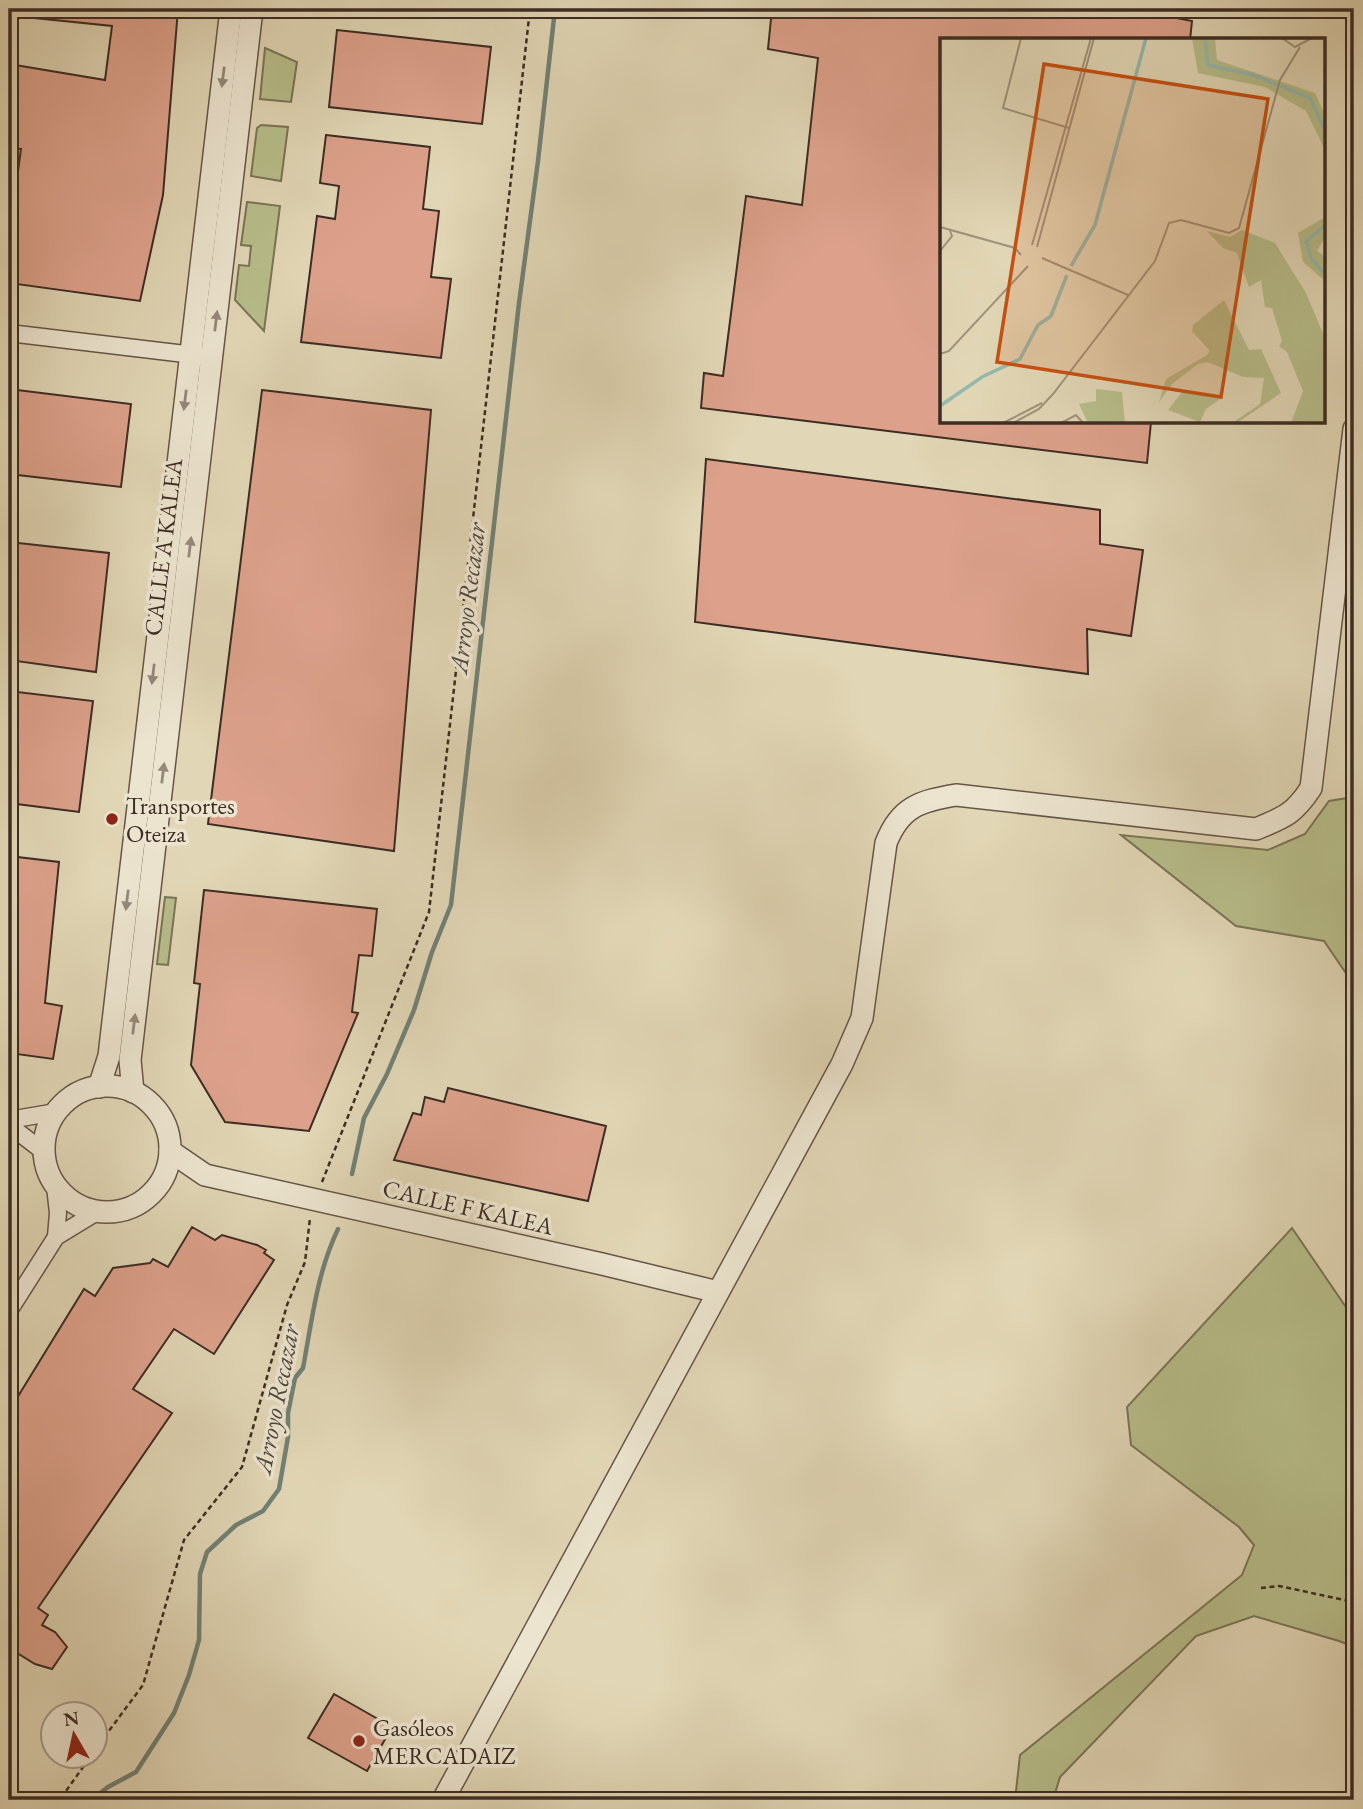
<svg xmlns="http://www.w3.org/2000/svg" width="1363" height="1809" font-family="'EB Garamond',serif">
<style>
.green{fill:#b7bd8a;stroke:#7a7457;stroke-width:2}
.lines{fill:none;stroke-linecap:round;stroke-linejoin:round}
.stream{stroke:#718176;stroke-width:4.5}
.building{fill:#dda18b;stroke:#3d2c24;stroke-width:2}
.minor-casing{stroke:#665648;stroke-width:19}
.tertiary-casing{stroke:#665648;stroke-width:24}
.path{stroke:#3d2c24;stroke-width:2.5;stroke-dasharray:5 3.5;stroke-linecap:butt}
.minor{stroke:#ece4cf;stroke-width:16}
.tertiary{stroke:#ece4cf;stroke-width:21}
.oneway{fill:#94887a}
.poi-dot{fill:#8f2418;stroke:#ece4cf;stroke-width:2.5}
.labels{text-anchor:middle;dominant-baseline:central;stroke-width:7;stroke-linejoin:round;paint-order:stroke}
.street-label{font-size:24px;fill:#3d2c24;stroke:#ece4cf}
.poi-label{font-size:24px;fill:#3d2c24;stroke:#ece4cf;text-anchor:start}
.water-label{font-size:26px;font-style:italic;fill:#4e483f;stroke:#ece4cf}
.inset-river{fill:none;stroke:#94b9ac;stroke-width:3.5}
.inset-road{fill:none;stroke:#9f927b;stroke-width:2}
.view{fill:#c65011;fill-opacity:0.15;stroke:#c65011;stroke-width:3.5}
.inset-edge{fill:none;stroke:#3d2c24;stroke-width:3.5}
</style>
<rect width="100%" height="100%" fill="#e1d6b5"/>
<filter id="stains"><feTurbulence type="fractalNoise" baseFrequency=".00286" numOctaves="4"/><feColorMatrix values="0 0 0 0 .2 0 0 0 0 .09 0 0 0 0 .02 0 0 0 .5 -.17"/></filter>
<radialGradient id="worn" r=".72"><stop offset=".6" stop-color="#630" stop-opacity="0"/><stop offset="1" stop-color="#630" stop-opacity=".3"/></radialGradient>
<g class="green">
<path d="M265 48 297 62 291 102 260 99Z"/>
<path d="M261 125 288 127 281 181 251 176 257 128Z"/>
<path d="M247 202 280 206 264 331 235 300 239 265 249 266 251 246 241 245Z"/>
<path d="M1354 797V985L1324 941 1236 926 1121 835 1268 850 1305 834 1329 801Z"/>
<path d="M165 897 176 898 168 965 157 964Z"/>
<path d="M1292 1228 1354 1319V1647L1339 1641 1254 1616 1196 1636 1060 1777 1053 1800H1015L1020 1755 1242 1575 1254 1545 1239 1527 1131 1445 1127 1407Z"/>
</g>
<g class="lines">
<g class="stream">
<path d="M352 1174 364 1118 387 1074 414 1010 432 952 451 905 519 303 538 161 555 9"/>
<path d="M91 1800 108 1787 136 1772 174 1713 189 1675 199 1640 200 1574 207 1552 236 1525 263 1511 279 1489 288 1437V1413L295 1378 303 1368C312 1320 317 1273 338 1229"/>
</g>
</g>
<g class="building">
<path d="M26 9H178L163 195 140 301 9 283V238L21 149 9 148V64L105 80 112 26 25 17Z"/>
<path d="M772 9H1162L1161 15 1192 21 1190 40H941V422H1151L1147 463 701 408 704 373 723 376 746 196 802 205 818 58 768 49Z"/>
<path d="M337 30 491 47 482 124 329 107Z"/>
<path d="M326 135 430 147 423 209 439 211 431 277 451 279 441 358 301 342 317 216 335 219 339 186 320 183Z"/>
<path d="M9 389 131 404 121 487 9 474Z"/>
<path d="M262 390 431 410 394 851 208 824Z"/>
<path d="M706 459 1100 510V544L1143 550 1131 636 1087 629 1088 674 695 622Z"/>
<path d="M9 542 109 553 96 672 9 660Z"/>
<path d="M9 691 93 701 79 812 9 803Z"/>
<path d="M9 856 59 862 45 1003 62 1006 53 1059 9 1053Z"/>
<path d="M204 890 377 909 372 956 359 955 352 1012 358 1013 309 1131 225 1122 191 1065 200 984 194 983Z"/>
<path d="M448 1088 606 1126 588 1201 394 1160 413 1113 421 1115 425 1097 444 1102Z"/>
<path d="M192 1227 215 1240 222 1235 257 1245 266 1250 264 1253 274 1260 214 1354 174 1329 133 1389 172 1413 38 1608 48 1615 42 1625 55 1632 67 1647 52 1669 35 1664 9 1648V1411L84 1289 95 1296 113 1268 150 1263 153 1259 168 1267Z"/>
<path d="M334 1694 392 1727 367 1771 308 1738Z"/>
</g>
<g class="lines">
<g class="minor-casing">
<g id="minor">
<path d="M9 333 202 356"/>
<path d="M9 1120 56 1112"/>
<path d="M9 1125 44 1152"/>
<path d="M55 1186 58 1213 56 1237"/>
<path d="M9 1311 56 1237 97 1212"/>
</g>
</g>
<g class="tertiary-casing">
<g id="tertiary">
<circle cx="107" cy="1149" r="63"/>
<path d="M99 1087 109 1056 231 9"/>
<path d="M133 1092 130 1060 252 9"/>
<path d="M170 1151 205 1175 602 1264 718 1292"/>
<path d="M443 1800 842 1064 862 1018 886 843C900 807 920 801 956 795L1256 829C1285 817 1294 814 1311 788L1354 429"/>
</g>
</g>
<g class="path">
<path d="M322 1182 429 912 530 9"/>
<path d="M1261 1588 1279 1586 1354 1602"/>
<path d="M94 1751 143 1685 184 1540 242 1467 287 1305 305 1262 310 1218"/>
<path d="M52 1800 66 1791 91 1756"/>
</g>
<use href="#minor" class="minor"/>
<use href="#tertiary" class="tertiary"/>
</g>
<defs><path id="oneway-solid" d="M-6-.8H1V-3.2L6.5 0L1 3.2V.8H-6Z" transform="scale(1.75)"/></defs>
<g class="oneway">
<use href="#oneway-solid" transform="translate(223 77) rotate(97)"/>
<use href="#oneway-solid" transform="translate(216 321) rotate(-83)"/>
<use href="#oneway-solid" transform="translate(185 400) rotate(97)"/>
<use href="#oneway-solid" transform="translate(190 547) rotate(-83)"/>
<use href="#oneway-solid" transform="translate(153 674) rotate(97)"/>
<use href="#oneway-solid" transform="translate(163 773) rotate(-83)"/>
<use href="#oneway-solid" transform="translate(127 900) rotate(97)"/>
<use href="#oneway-solid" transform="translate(134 1024) rotate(-83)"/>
</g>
<g class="poi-dot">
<circle cx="112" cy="819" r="7"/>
<circle cx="359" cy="1741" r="7"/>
</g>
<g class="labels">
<g class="street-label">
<text transform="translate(163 547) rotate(-83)">CALLE A KALEA</text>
<text transform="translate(468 1207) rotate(13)">CALLE F KALEA</text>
</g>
<g class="poi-label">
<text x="126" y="805">Transportes<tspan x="126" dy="28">Oteiza</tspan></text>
<text x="373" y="1727">Gasóleos<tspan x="373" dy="28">MERCADAIZ</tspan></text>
</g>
<g class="water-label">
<text transform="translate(467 598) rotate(-83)">Arroyo Recazar</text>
<text transform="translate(276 1399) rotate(-79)">Arroyo Recazar</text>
</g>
</g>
<g transform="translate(940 38)">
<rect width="385" height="385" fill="#e1d6b5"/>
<path d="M252 0H275L277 22 375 55 385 77V112L366 73 325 49 258 35ZM385 179V199L377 213 385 218V243L363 224 358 195ZM302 192 335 205 366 255 385 300V385H351L363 353 347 314 339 308 342 303 332 270 325 269 321 242 309 249 297 215 283 210 267 193 290 199ZM284 262 309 312 321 311 341 355 297 385H292L320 366 324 340 303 339 268 324 258 326 232 346 219 364 226 341 267 317 270 313 252 293 253 287ZM156 351 182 354 185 385H148L139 366 156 363ZM243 353 267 356 283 359 266 371 260 384 228 372Z" fill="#b7bd8a"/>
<path class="inset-river" d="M265 0 268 27 313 37 370 60 385 92M385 187 366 204 371 220 385 236M131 228 155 187 206 0M0 368 42 339 80 321 98 287 111 278 127 237"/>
<path class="inset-road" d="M81 0 63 70 129 90M342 0 355 9 372 0M0 189 75 210 81 217M92 207 151 0M97 209 154 0M0 213 12 198 10 193M102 220 188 257M0 316 9 313 88 228M63 385 102 365M73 385 99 371 113 356 215 223 229 185 241 182 289 195 299 190 340 42 360 9M121 385 136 377 143 385"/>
<path class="view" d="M104 26 328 61 281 359 57 324Z"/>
<rect width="385" height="385" class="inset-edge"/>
</g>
<rect width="1363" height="1809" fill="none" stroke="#e1d6b5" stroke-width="35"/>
<rect x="10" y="10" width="1342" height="1788" fill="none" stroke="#3d2c24" stroke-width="3.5"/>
<rect x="18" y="18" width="1328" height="1774" fill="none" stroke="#3d2c24" stroke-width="2"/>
<g transform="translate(74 1735) rotate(351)"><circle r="33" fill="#ece4cf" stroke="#a69a8b" stroke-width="2"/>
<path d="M0-5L12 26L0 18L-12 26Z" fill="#8f2418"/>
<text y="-10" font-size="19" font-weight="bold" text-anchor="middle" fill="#3d2c24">N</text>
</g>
<rect width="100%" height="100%" filter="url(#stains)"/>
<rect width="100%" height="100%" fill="url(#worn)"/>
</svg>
